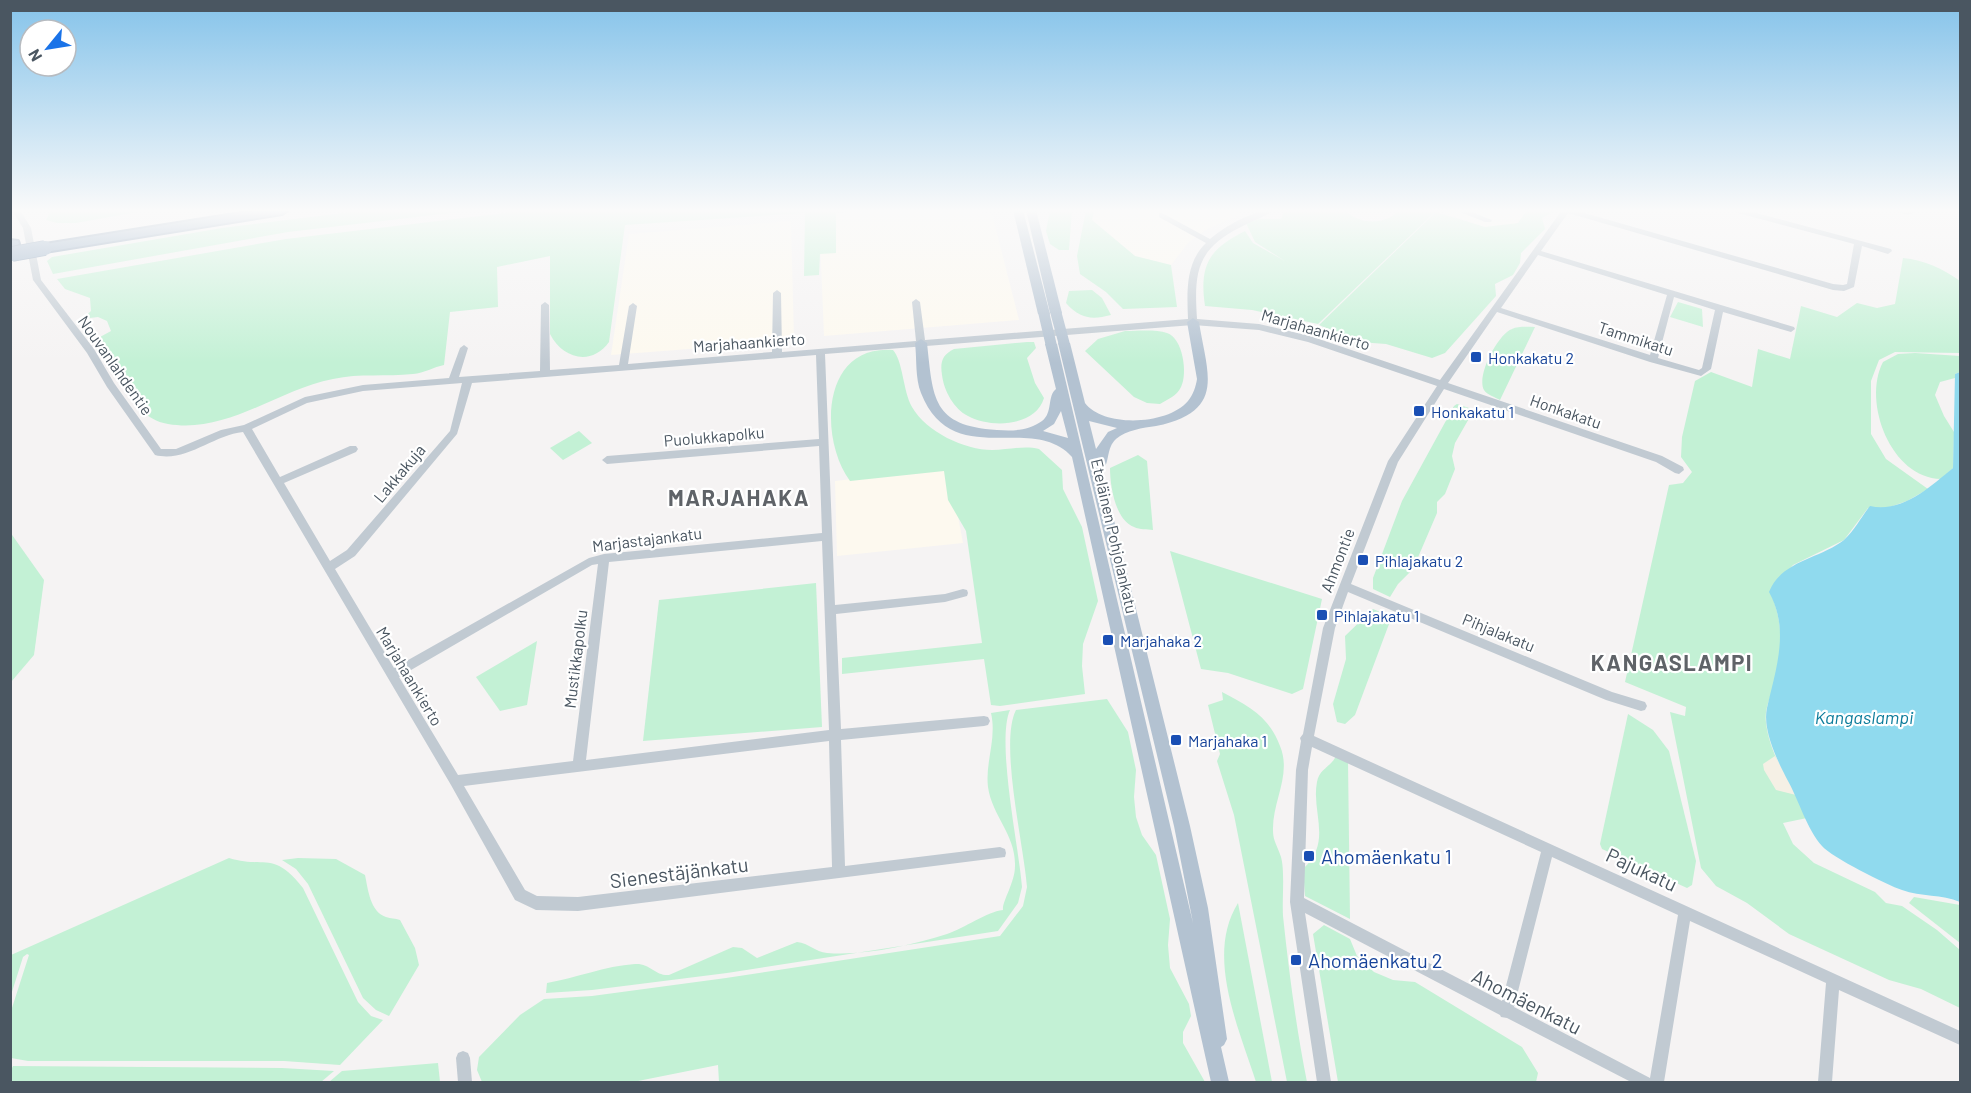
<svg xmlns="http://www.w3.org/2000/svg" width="1971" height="1093" font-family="Barlow,sans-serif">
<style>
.commercial{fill:#fdf9ef}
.green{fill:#c3f1d5}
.sand{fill:#f5f0e5}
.water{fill:#90daee}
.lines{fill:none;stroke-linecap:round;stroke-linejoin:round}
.highway-casing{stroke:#7690ad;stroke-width:4}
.minor{fill:#c1cad2;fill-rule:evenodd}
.major{fill:#b3c2d1;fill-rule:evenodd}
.highway{fill:#8ba5c1;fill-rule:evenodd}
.highway-bridge-casing{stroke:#7690ad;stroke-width:16;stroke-linecap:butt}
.major-bridge{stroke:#b3c2d1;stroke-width:11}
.highway-bridge{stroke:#8ba5c1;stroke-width:14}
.transit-dot{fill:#1a4fb4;stroke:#fff;stroke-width:2}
.labels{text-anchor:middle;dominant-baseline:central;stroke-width:4.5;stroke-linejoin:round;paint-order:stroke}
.street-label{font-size:16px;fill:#4a5661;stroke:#fff}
.transit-label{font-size:16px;fill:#164399;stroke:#fff;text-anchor:start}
.water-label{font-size:18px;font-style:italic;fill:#0c7c9b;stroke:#fff}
.near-transit-label{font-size:20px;fill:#164399;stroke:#fff;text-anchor:start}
.near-street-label{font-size:20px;fill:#4a5661;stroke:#fff}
.district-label{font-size:22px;font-weight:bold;letter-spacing:1.5px;fill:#5f6368;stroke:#fff}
</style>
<rect width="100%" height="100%" fill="#f5f3f3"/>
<g class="commercial">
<path d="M857 210H970L992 214 1019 320 824 336 819 213Z"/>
<path d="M1094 210H1235L1241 214 1207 229 1189 242 1171 265 1135 256 1092 220Z"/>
<path d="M1437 210H1528L1508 235Z"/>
<path d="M791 221 794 341 611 355 629 234Z"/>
<path d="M949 468 963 543 837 556 835 481Z"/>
</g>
<g class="green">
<path d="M51 210H148L76 223H57L46 220Z"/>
<path d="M367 210H476L288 232 53 274 47 261 52 257 222 228Z"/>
<path d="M511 210H867L836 213V253L820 254 819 275 804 276 805 213 625 225 609 342C591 367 562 358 550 334V256L497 267 498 307 450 312 444 365C434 367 424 373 413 374 386 377 360 373 333 379 277 390 227 434 168 424 122 416 130 358 101 357L96 349 100 337 111 331 107 321 98 317 82 319 91 311 90 298 65 289 57 279 286 239 505 213Z"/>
<path d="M1050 210H1072L1069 250H1059L1050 244 1046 231Z"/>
<path d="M1086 210H1094L1092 220 1135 256 1171 265 1177 307 1123 309 1106 292 1080 274 1077 256Z"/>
<path d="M1285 210H1346C1356 224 1382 225 1395 214L1393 210 1435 212 1318 324 1252 310 1205 306C1199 265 1209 249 1245 231L1253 243 1285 261 1255 242 1246 223 1259 219H1281Z"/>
<path d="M1527 210H1556L1542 218 1545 229 1521 253 1520 263 1513 275 1495 284 1496 296 1445 353 1432 358 1386 344 1359 342 1319 325 1436 212 1485 227 1518 223Z"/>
<path d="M1903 258C1924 260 1944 269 1960 281V353L1895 352 1879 360 1871 381V434L1886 459 1928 489 1907 501 1884 509 1868 508 1844 540 1793 565 1770 592C1783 619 1783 652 1775 682 1772 694 1764 708 1766 722 1769 755 1793 788 1807 818L1783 823 1793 844 1814 863 1875 892 1886 903 1902 906 1937 930 1960 950V1008L1921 989 1889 980 1789 934 1747 903 1716 886 1701 868 1670 712 1685 716 1686 707 1625 682 1669 485 1683 483 1692 472 1681 457 1682 437 1695 381 1711 372 1752 387 1758 349 1790 359 1801 306 1837 317 1857 303 1877 308 1895 304Z"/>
<path d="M1092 290 1102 298 1111 315C1092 320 1080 319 1066 303L1069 291Z"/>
<path d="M1678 302 1702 309 1703 327 1670 317Z"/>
<path d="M1535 327 1500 400C1495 397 1487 395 1484 390 1476 376 1498 334 1512 329 1518 326 1528 327 1535 327Z"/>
<path d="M1125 331C1136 331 1156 329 1167 333 1183 338 1188 374 1181 387 1177 396 1168 399 1160 404L1147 403 1134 397 1085 351 1098 339Z"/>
<path d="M1027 342H1034L1036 348 1027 358 1035 383 1044 398C1036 426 992 429 968 416 954 409 944 391 942 375 940 362 942 355 954 349Z"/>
<path d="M893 350C903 361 903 391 912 407 926 432 965 450 992 450 1008 450 1024 445 1039 449L1062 470 1063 489 1082 527 1098 601 1083 644 1082 666 1085 694 1000 706 991 705 984 659 842 674V658L982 643 966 531 948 500 944 471 850 481C819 439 821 344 893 350Z"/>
<path d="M1915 353 1960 356V372L1955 374V378L1940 382 1935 395 1944 416 1954 432 1953 468 1941 479C1891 478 1862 402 1883 362L1898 354Z"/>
<path d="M1457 404 1469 408 1471 415 1455 443 1452 456 1455 469 1445 494 1437 502V513L1413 569 1398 584 1390 597 1373 589V578L1402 501 1454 406Z"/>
<path d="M579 431 592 443 563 460 550 448Z"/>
<path d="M1138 455 1147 461 1153 530C1147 529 1140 530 1134 527 1115 520 1110 485 1110 468Z"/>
<path d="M10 532 44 580 34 655 11 682Z"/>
<path d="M1170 551 1322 599 1303 689 1292 694 1228 673 1201 669Z"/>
<path d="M816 583 822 727 643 741 659 600Z"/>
<path d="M1373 609 1380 612 1389 624 1355 715 1345 724 1337 722 1333 704 1346 659 1345 636Z"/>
<path d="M537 641 527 705 500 711 476 677Z"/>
<path d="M1222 692C1248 706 1269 716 1280 746 1292 775 1272 801 1273 831 1273 841 1278 847 1281 857 1285 871 1282 899 1283 916 1289 972 1296 1027 1307 1082H1287L1234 815 1217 761 1220 754 1208 705 1223 700Z"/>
<path d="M1107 699 1128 732 1136 770 1134 797 1136 817 1142 835 1156 855 1170 919 1168 945 1170 968 1189 1004 1191 1016 1183 1032V1043L1205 1082H719L718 1065 633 1082H482L477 1070 479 1057 520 1015 544 999 592 996 726 978 1000 936 1023 906 1027 887C1024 846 999 743 1016 710Z"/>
<path d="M1010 710C996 741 1019 848 1022 887L1018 903 998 931 727 973 592 990 546 993 547 983C576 978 605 966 635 964 650 963 655 976 669 975L733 947 742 948 757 958 797 942C809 943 815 952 827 953 866 956 911 945 947 934 965 928 986 912 1003 910 1002 901 1015 883 1015 866 1016 835 992 816 988 787 985 762 997 739 991 713Z"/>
<path d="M1628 714 1653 730 1669 751 1696 861 1692 885 1687 888 1602 849 1600 844Z"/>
<path d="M1336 756 1348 761 1350 919 1305 896 1303 869C1333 842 1311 812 1317 782 1319 769 1331 767 1336 756Z"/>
<path d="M229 858C265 869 273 850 303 888L358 1002 371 1016 383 1020 340 1065 284 1061H28L11 1058V1011L29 955 27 954 23 957 11 995V955Z"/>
<path d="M298 858 336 859 365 875C368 889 370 912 386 917 391 919 395 918 400 920L415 948 419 965 389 1016 376 1010 363 998 308 884 296 869 282 860Z"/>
<path d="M1914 897 1960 905V943L1909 903Z"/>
<path d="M1238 903 1272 1082H1256C1239 1028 1205 956 1238 903Z"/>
<path d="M1324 925 1350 939 1357 956 1374 972 1393 980 1415 982 1522 1047 1538 1073 1536 1082H1338L1313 934Z"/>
<path d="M438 1063 440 1082H329L342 1071Z"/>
<path d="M13 1066 282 1068 334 1071 321 1082H11V1070Z"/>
</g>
<path class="sand" d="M1775 756 1796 795 1776 790 1764 770 1763 764Z"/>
<path class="water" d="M1960 372V902C1942 894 1921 897 1902 890 1887 885 1831 857 1822 846 1807 829 1799 801 1788 781 1778 762 1762 730 1767 708 1776 668 1790 630 1769 592 1782 560 1820 559 1844 540 1855 530 1861 517 1870 506 1902 513 1930 487 1953 468L1955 374Z"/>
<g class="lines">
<g class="highway-casing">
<g id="highway">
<path d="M259 210H288L282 214 45 252 39 248 45 244Z"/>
<path d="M10 240 18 241 19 244 10 248Z"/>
</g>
</g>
<g class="minor">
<path d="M12 210H20L31 228 41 280 94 349 114 383 161 449H176L221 430 244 425 305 397 363 385 449 378 460 348 464 345 468 348 459 377 540 371 541 305 545 302 549 305 550 370 619 365 629 306 633 303 637 306 628 364 772 352 773 293 777 290 781 293 782 352 916 341 912 302 916 299 920 302 925 340 1188 319C1187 293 1185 263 1206 243L1159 217V213H1162L1210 239C1225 226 1255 209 1274 210 1265 217 1251 221 1241 227 1196 249 1194 273 1197 319L1259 324 1310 336 1440 380 1562 210H1574L1833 284 1843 285 1847 284 1854 244 1734 212 1733 210H1745L1891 249 1892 251 1888 254 1862 246 1854 287 1844 291 1833 290 1568 213 1541 251 1794 327 1795 329 1791 332 1723 312 1711 369 1701 376 1650 362 1497 312 1448 383 1662 456 1683 467 1684 470 1679 474 1675 473 1656 462 1444 389 1398 462 1351 584 1612 692 1645 702 1647 706 1645 710 1641 711 1606 700 1348 592 1335 628 1314 736 1960 1031V1045L1839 990 1832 1082H1818L1826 983 1690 921 1664 1082H1631L1507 1018 1501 1017 1500 1015 1305 913 1331 1082H1317L1290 902 1296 770 1301 741 1300 738 1303 734 1323 628 1388 461 1437 386 1308 342 1259 330 1193 325 825 354 835 605 945 594 963 589 967 590 968 593 967 596 945 602 836 614 841 729 984 716 988 717 990 721 988 725 984 726 841 740 845 866 1000 847 1005 849 1006 853 1005 857 578 911 536 910 515 900 451 785 243 432C213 435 186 463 155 455L107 387 87 353 33 280 23 228ZM1538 255 1667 295 1650 355 1501 308ZM1674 297 1715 310 1702 368 1699 370 1658 358ZM816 355 819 439 607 456 602 460 607 464 819 446 822 533 604 554 589 558 394 668 335 569 355 556 457 434 472 383ZM462 383 450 431 347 550 330 561 284 483 356 452 358 449 356 446H350L280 477 252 429 307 403 363 391ZM822 541 829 730 586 760 609 562ZM598 564 573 761 458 775 399 677 592 565ZM829 741 832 867 578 897 537 896 525 890 464 786ZM1312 747 1541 852 1502 1001 1304 898 1308 770ZM1552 857 1678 915 1650 1078 1514 1007Z"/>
<path d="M1455 210H1466L1492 220 1491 222H1485Z"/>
<path d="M1890 210H1919L1908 215Z"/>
<path d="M463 1051 468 1053 470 1058 472 1082H458L456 1058 458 1053Z"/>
</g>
<g class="major">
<path d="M1013 210H1023L1050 314 1048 317 1044 318 1038 314Z"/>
<path d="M1026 210H1036L1062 313 1060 316 1056 317 1050 313Z"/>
<path d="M1193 318 1199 322C1207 374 1227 411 1156 426 1143 428 1126 430 1116 439 1106 448 1110 463 1102 472L1190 826 1208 908 1227 1039 1224 1045 1221 1047 1229 1082H1211L1072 457C1032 412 952 472 921 393 915 378 917 359 915 343L921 339 927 343C933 398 932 426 997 430 1013 431 1028 431 1042 421 1053 413 1047 396 1056 389L1045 344 1051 340 1057 344 1193 923 1174 826 1058 343 1064 339 1070 343 1085 403C1104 428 1168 425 1188 401 1193 395 1196 386 1197 379L1187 322ZM1061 411 1068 438 1043 431 1054 424ZM1089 421 1117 428 1108 432 1096 449Z"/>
</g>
<use href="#highway" class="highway"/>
<g class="highway-bridge-casing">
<path id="highway-bridge" d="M12 254 45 248"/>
</g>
<g class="major-bridge">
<path d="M1056 313 1064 343"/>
<path d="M1044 314 1051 344"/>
</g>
<use href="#highway-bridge" class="highway-bridge"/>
</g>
<linearGradient id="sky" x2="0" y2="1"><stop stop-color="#85c3ea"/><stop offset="0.58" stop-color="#fafafa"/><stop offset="1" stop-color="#fafafa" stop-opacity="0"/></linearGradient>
<rect width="1971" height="363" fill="url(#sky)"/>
<g class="transit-dot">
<rect x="1470" y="351" width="12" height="12" rx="3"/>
<rect x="1413" y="405" width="12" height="12" rx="3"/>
<rect x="1357" y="554" width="12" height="12" rx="3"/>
<rect x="1316" y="609" width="12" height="12" rx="3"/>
<rect x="1102" y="634" width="12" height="12" rx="3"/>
<rect x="1170" y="734" width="12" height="12" rx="3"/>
<rect x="1303" y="850" width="12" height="12" rx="3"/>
<rect x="1290" y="954" width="12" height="12" rx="3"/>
</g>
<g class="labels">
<g class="street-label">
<text transform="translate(1316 329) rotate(16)">Marjahaankierto</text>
<text transform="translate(1636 338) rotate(18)">Tammikatu</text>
<text transform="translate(749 342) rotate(-4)">Marjahaankierto</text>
<text transform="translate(116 365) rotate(55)">Nouvanlahdentie</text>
<text transform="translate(1566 411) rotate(19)">Honkakatu</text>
<text transform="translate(714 436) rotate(-5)">Puolukkapolku</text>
<text transform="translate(399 473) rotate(-50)">Lakkakuja</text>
<text transform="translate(1115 536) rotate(77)">Eteläinen Pohjolankatu</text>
<text transform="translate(647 539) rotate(-7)">Marjastajankatu</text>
<text transform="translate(1337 560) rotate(-69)">Ahmontie</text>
<text transform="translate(1499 632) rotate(22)">Pihjalakatu</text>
<text transform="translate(575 659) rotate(-83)">Mustikkapolku</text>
<text transform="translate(410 676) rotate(59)">Marjahaankierto</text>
</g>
<g class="transit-label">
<text x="1488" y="357">Honkakatu 2</text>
<text x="1431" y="411">Honkakatu 1</text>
<text x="1375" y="560">Pihlajakatu 2</text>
<text x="1334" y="615">Pihlajakatu 1</text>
<text x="1120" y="640">Marjahaka 2</text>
<text x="1188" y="740">Marjahaka 1</text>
</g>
<g class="water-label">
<text x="1864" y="717">Kangaslampi</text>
</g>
<g class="near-transit-label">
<text x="1321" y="856">Ahomäenkatu 1</text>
<text x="1308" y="960">Ahomäenkatu 2</text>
</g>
<g class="near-street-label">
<text transform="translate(1642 869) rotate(25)">Pajukatu</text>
<text transform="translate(679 872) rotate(-7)">Sienestäjänkatu</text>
<text transform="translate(1527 1001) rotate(27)">Ahomäenkatu</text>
</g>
<g class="district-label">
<text x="739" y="497">MARJAHAKA</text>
<text x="1672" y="662">KANGASLAMPI</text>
</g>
</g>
<rect width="1971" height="1093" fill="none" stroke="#4a5661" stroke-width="24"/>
<g transform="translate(48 48) rotate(240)"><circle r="28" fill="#ffffff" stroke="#b7bbc0" stroke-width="1.5"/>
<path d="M0-4.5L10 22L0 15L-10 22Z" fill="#1a73e8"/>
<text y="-9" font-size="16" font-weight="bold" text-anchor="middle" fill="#4a5661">N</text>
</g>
</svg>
